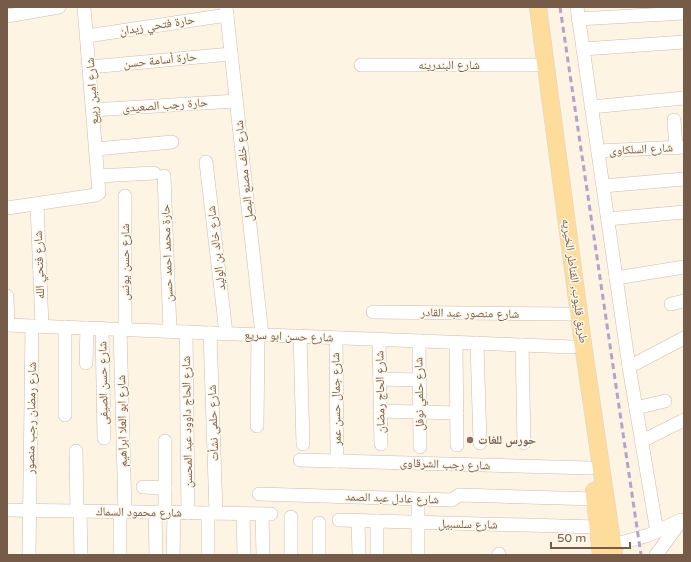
<svg xmlns="http://www.w3.org/2000/svg" width="691" height="562" font-family="'Varela Round','Noto Naskh Arabic',sans-serif">
<style>
.lines{fill:none;stroke-linecap:round;stroke-linejoin:round}
.minor-casing{stroke:#cfbcab;stroke-width:14}
.major-casing{stroke:#dbd4d0;stroke-width:18}
.minor{stroke:#fff;stroke-width:13}
.major{stroke:#fddc9c;stroke-width:17}
.rail{stroke:#b7a2c7;stroke-width:3;stroke-dasharray:6 4;stroke-linecap:butt}
.education-dot{fill:#8d6e63;stroke:#fff8eb;stroke-width:1.5}
.labels{text-anchor:middle;dominant-baseline:central;stroke-width:3;stroke-linejoin:round;paint-order:stroke}
.street-label{font-size:12px;fill:#765b49;stroke:#fff8eb}
.education-label{font-size:12px;font-weight:bold;fill:#785e54;stroke:#fff8eb;text-anchor:start}
</style>
<rect width="100%" height="100%" fill="#fdf4e4"/>
<g class="lines">
<g class="minor-casing">
<g id="minor">
<path d="M226 7 262 335"/>
<path d="M577 7 629 367 657 532"/>
<path d="M7 16 59 7"/>
<path d="M578 19 684 13"/>
<path d="M87 36 227 15"/>
<path d="M583 49 684 42"/>
<path d="M361 65H536"/>
<path d="M90 67 231 54"/>
<path d="M591 107 684 98"/>
<path d="M93 110 236 101"/>
<path d="M674 120 676 148"/>
<path d="M96 149 172 142"/>
<path d="M598 151 684 147"/>
<path d="M206 162 226 333"/>
<path d="M98 176 154 173"/>
<path d="M164 176 170 331"/>
<path d="M603 186 684 179"/>
<path d="M37 204 42 326"/>
<path d="M7 208 96 195 99 193 84 7"/>
<path d="M608 219 684 212"/>
<path d="M616 278 684 267"/>
<path d="M7 296 8 325"/>
<path d="M671 304 684 301"/>
<path d="M373 312 568 314"/>
<path d="M7 325 572 347"/>
<path d="M65 327V415"/>
<path d="M102 328 104 438"/>
<path d="M120 329 125 512"/>
<path d="M125 329V196"/>
<path d="M186 332 188 513"/>
<path d="M210 333 216 513"/>
<path d="M300 336 303 444"/>
<path d="M336 338 337 461"/>
<path d="M379 340 381 444"/>
<path d="M419 341 420 447"/>
<path d="M456 343 457 445"/>
<path d="M477 343 480 443"/>
<path d="M522 345 524 443"/>
<path d="M86 363 87 328"/>
<path d="M629 367 684 338"/>
<path d="M380 379 419 380"/>
<path d="M636 408 665 401"/>
<path d="M380 411 457 413"/>
<path d="M257 426 258 335"/>
<path d="M165 441V513"/>
<path d="M642 441 684 420"/>
<path d="M76 451 77 511"/>
<path d="M300 460 590 468"/>
<path d="M143 487 165 488"/>
<path d="M259 494 452 500 459 495 595 499"/>
<path d="M418 499V555"/>
<path d="M7 510 271 514"/>
<path d="M80 511 81 555"/>
<path d="M120 512V555"/>
<path d="M155 513 156 555"/>
<path d="M208 513V555"/>
<path d="M243 514 244 555"/>
<path d="M262 514 263 555"/>
<path d="M291 517V555"/>
<path d="M339 520 597 527"/>
<path d="M358 521 359 555"/>
<path d="M377 521V555"/>
<path d="M613 545 649 535 681 520"/>
<path d="M29 555 32 326"/>
<path d="M173 555 174 513"/>
<path d="M319 555V523"/>
<path d="M499 555V554"/>
<path d="M656 555 681 521"/>
</g>
</g>
<g class="major-casing">
<g id="major">
<path d="M538 7 583 344 614 555"/>
<path d="M594 491 601 555"/>
</g>
</g>
<use href="#minor" class="minor"/>
<use href="#major" class="major"/>
<path class="rail" d="M560 7 641 555"/>
</g>
<circle class="education-dot" cx="470" cy="440" r="4"/>
<g class="labels">
<g class="street-label">
<text transform="translate(157 25) rotate(-9)">حارة فتحي زيدان</text>
<text transform="translate(160 60) rotate(-6)">حارة أسامة حسن</text>
<text x="449" y="65">شارع البندرينه</text>
<text transform="translate(92 91) rotate(-94)">شارع امين ربيع</text>
<text transform="translate(165 105) rotate(-4)">حارة رجب الصعيدى</text>
<text transform="translate(641 149) rotate(-3)">شارع السلكاوى</text>
<text transform="translate(244 171) rotate(-96)">شارع خلف مصنع البصل</text>
<text transform="translate(216 248) rotate(-97)">شارع خالد بن الوليد</text>
<text transform="translate(167 253) rotate(-92)">حارة محمد احمد حسن</text>
<text transform="translate(125 262) rotate(-90)">شارع حسن يونس</text>
<text transform="translate(39 265) rotate(-92)">شارع فتحي الله</text>
<text transform="translate(575 281) rotate(82)">طريق قليوب, القناطر الخيريه</text>
<text transform="translate(470 313) rotate(1)">شارع منصور عبد القادر</text>
<text transform="translate(289 336) rotate(2)">شارع حسن ابو سريع</text>
<text transform="translate(103 383) rotate(-91)">شارع حسن الصيفى</text>
<text transform="translate(380 392) rotate(-91)">شارع الحاج رمضان</text>
<text transform="translate(419 394) rotate(-91)">شارع حلمي نوفل</text>
<text transform="translate(336 399) rotate(-91)">شارع جمال حسن عمر</text>
<text transform="translate(31 418) rotate(-89)">شارع رمضان رجب منصور</text>
<text transform="translate(122 421) rotate(-91)">شارع ابو العلا ابراهيم</text>
<text transform="translate(187 422) rotate(-91)">شارع الحاج داوود عبد المحسن</text>
<text transform="translate(213 423) rotate(-92)">شارع حلمى نشأت</text>
<text transform="translate(445 464) rotate(2)">شارع رجب الشرقاوى</text>
<text transform="translate(392 498) rotate(2)">شارع عادل عبد الصمد</text>
<text transform="translate(139 512) rotate(1)">شارع محمود السماك</text>
<text transform="translate(468 524) rotate(1)">شارع سلسبيل</text>
</g>
<g class="education-label">
<text x="478" y="440">حورس للغات</text>
</g>
</g>
<rect width="691" height="562" fill="none" stroke="#765b49" stroke-width="16"/>
<path d="M551 542v6h79v-6" fill="none" stroke="#765b49" stroke-width="2"/>
<text x="557" y="542" font-size="12" fill="#765b49" stroke="#fff8eb" stroke-width="3" paint-order="stroke">50 m</text>
</svg>
